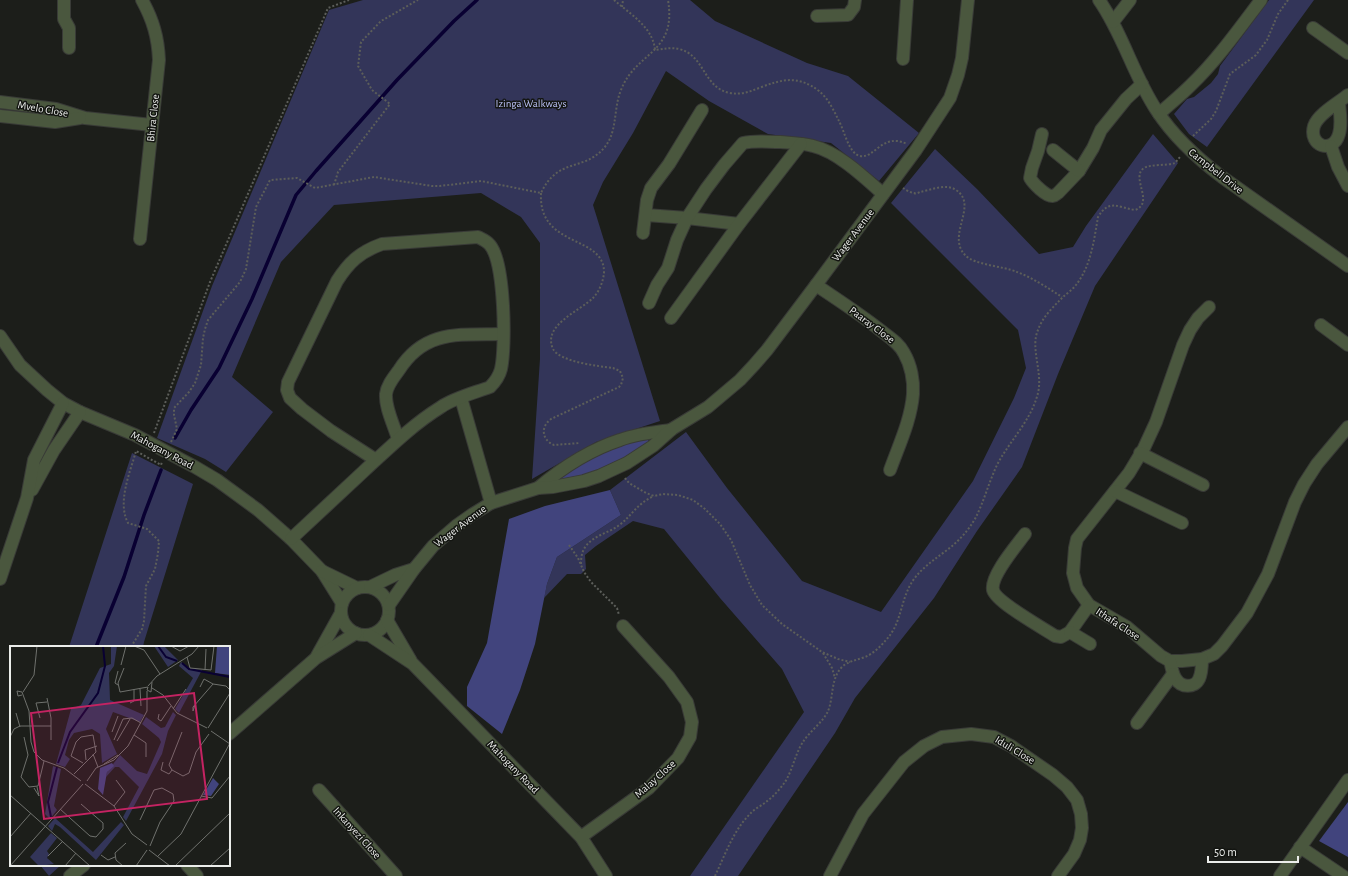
<svg xmlns="http://www.w3.org/2000/svg" width="1348" height="876" font-family="'Alegreya Sans',sans-serif">
<style>
.green{fill:#333559}
.forest{fill:#41447d}
.lines{fill:none;stroke-linecap:round;stroke-linejoin:round}
.stream{stroke:#090032;stroke-width:3.5}
.minor-casing{stroke:#393b37;stroke-width:14}
.path{stroke:#5c5e5a;stroke-width:2;stroke-dasharray:2 2;stroke-linecap:butt}
.minor{stroke:#4a573e;stroke-width:12}
.labels{text-anchor:middle;dominant-baseline:central;stroke-width:3;stroke-linejoin:round;paint-order:stroke}
.park-label{font-size:11px;fill:#bbc1f7;stroke:#131511}
.street-label{font-size:11px;fill:#ebedea;stroke:#131511}
.inset-river{fill:none;stroke:#090032;stroke-width:2}
.inset-road{fill:none;stroke:#6f716d;stroke-width:1}
.view{fill:#c42362;fill-opacity:0.15;stroke:#c42362;stroke-width:2}
.inset-edge{fill:none;stroke:#ebedea;stroke-width:2}
</style>
<rect width="100%" height="100%" fill="#1c1e1a"/>
<g class="green">
<path d="M363 0H690L715 21 807 63 848 76 919 133 879 181 831 143 768 134 709 101 666 71 633 133 603 182 593 205 660 421 596 442 532 479 540 359V243L521 217 481 193 334 205 281 262 232 377 273 412 226 472 205 459 157 438 212 286 329 10Z"/>
<path d="M1269 0H1314L1207 147 1189 134 1174 114 1187 99 1194 97 1211 83 1218 74 1220 66Z"/>
<path d="M1153 134 1178 163 1095 286 1058 374 1022 467 977 531 934 598 855 698 835 733 738 876H690L804 712 782 669 720 598 664 529 633 521 596 546 585 555 586 569 581 574H567L544 598 547 584 557 557 621 515 610 490 686 432 727 488 802 581 881 612 973 481 1014 398 1026 368 1018 330 891 203 935 149 977 189 1039 254 1073 247 1086 226Z"/>
<path d="M132 453 193 484 144 642 143 647H69Z"/>
<path d="M40 865H61L49 876Z"/>
</g>
<g class="forest">
<path d="M648 439 649 442 637 451 596 473 558 482 557 479 571 469 616 446Z"/>
<path d="M610 490 621 515 557 557 547 584 535 644 520 690 502 734 467 706V687L487 643 509 519 545 506Z"/>
<path d="M1348 802V857L1319 841Z"/>
</g>
<g class="lines">
<g class="stream">
<path d="M175 438 191 410 219 368 252 299 296 195 316 171 397 80 454 21 477 0"/>
<path d="M96 647 124 577 144 515 161 470"/>
</g>
<g class="minor-casing">
<g id="minor">
<path d="M64 0V19L69 28V48"/>
<path d="M1099 0C1123 34 1134 77 1157 111 1174 137 1197 158 1222 177L1348 266"/>
<path d="M817 16 848 15 854 7 855 0"/>
<path d="M1113 22 1130 0"/>
<path d="M1313 28 1348 53"/>
<path d="M903 59 907 0"/>
<path d="M0 102 56 109 85 118 152 125"/>
<path d="M1339 103C1340 113 1342 124 1339 134 1333 155 1308 146 1314 126 1318 114 1338 103 1348 95"/>
<path d="M1159 114C1170 104 1181 95 1191 85 1217 60 1239 29 1261 0"/>
<path d="M0 116 55 122 80 118"/>
<path d="M1042 134 1038 151 1032 168 1030 178C1033 183 1046 197 1053 196 1055 196 1056 194 1058 193L1079 171 1093 148 1101 130 1126 99 1142 84"/>
<path d="M1331 146 1338 167 1348 186"/>
<path d="M1053 150 1079 171"/>
<path d="M646 215 687 218 739 224"/>
<path d="M643 233 647 200 651 188 669 164 702 110"/>
<path d="M140 239 159 60C158 37 153 20 142 0"/>
<path d="M816 285C838 300 860 314 880 330 889 337 899 343 904 353 911 365 914 381 913 394 911 420 899 445 890 470"/>
<path d="M649 303 657 285 668 268 677 240 687 218 706 189 724 165 743 143C756 140 767 142 780 142 791 143 803 143 813 146 838 152 864 177 883 194"/>
<path d="M1209 307 1198 318 1190 330 1183 345 1156 422 1144 448 1129 473 1077 539 1075 548 1073 573 1077 588 1089 605 1127 627 1161 656 1170 661H1182L1202 659 1214 654 1222 646 1247 613 1268 574 1295 502 1304 484 1317 464 1348 427"/>
<path d="M671 318 739 224 801 144"/>
<path d="M1321 325 1348 345"/>
<path d="M0 336 20 365 47 390 63 403 80 412 135 435 195 467 217 480 258 510 291 539 322 571 342 603"/>
<path d="M461 398 491 503"/>
<path d="M398 439C394 425 385 408 386 394 387 385 394 377 399 370 425 329 460 335 503 334"/>
<path d="M1140 453 1203 485"/>
<path d="M538 488C562 468 589 450 620 440 636 434 654 432 671 430"/>
<path d="M32 490 54 450 80 412"/>
<path d="M1115 491 1182 523"/>
<path d="M1025 534C1017 545 990 576 993 590 996 602 1043 628 1055 636L1061 637 1070 632 1089 605"/>
<path d="M291 539 364 471C389 448 412 425 441 407 454 398 474 393 490 387 495 382 499 377 501 369 506 347 505 263 490 245 487 241 482 239 478 237L382 244C360 252 349 262 337 281L288 382 287 390 290 398 302 409 331 431 376 460"/>
<path d="M322 571 357 588"/>
<path d="M0 579 27 498 34 460 63 403"/>
<circle cx="365" cy="611" r="24"/>
<path d="M370 587 395 575 414 569"/>
<path d="M389 605 414 569 433 546 456 526 473 514 491 503 538 488 553 487 584 481 599 476 627 463 653 446 672 429 708 407 740 380 754 365 767 350 816 285 916 150 950 98 958 75 962 58 968 0"/>
<path d="M387 620 411 661"/>
<path d="M1070 632 1090 644"/>
<path d="M369 635 413 664 581 837 606 876"/>
<path d="M317 656 341 613"/>
<path d="M1170 661C1172 667 1172 674 1176 679 1181 688 1195 688 1199 679 1202 673 1202 666 1202 659"/>
<path d="M1137 723 1173 674"/>
<path d="M229 734 316 658 356 633"/>
<path d="M319 790 396 876"/>
<path d="M581 837 649 788 678 758 690 737 692 722 687 702 669 677 623 626"/>
<path d="M1300 847 1343 876"/>
<path d="M187 865 197 876"/>
<path d="M70 876 84 865"/>
<path d="M830 876 863 814 904 762 924 746 942 737 971 734 994 737 1011 746 1053 775 1067 787 1077 800 1081 814 1082 828 1080 840 1074 854 1058 876"/>
<path d="M1280 876 1348 780"/>
</g>
</g>
<g class="path">
<path d="M614 0C630 14 653 27 655 50 664 49 671 47 679 49 705 55 703 88 730 93 741 95 749 92 759 88 782 79 798 75 819 91 828 98 834 111 839 121 844 130 849 154 860 156 875 159 882 132 907 144"/>
<path d="M622 7 623 0"/>
<path d="M1193 136 1211 119 1216 111 1230 74 1256 55 1261 48 1267 40 1278 14 1288 0"/>
<path d="M334 185 338 172 390 104 372 90 358 66 361 42 381 21 418 0"/>
<path d="M903 188C906 190 911 193 914 193 916 194 918 193 920 192 931 190 946 183 956 190 979 205 946 235 965 255 974 265 1003 266 1017 272 1033 278 1048 288 1062 297"/>
<path d="M541 193C538 249 605 234 604 273 603 282 599 292 593 298 580 311 542 325 553 349 560 362 598 366 613 368L620 371 623 378 621 385 619 387 551 419C540 427 542 440 554 445L580 443"/>
<path d="M154 433 210 282 328 8 349 0"/>
<path d="M171 442 177 429 174 415V408L189 392 195 383 201 365 203 338 205 329 208 320 240 282 246 269 256 207 270 180 297 178 315 188 374 177 432 186H440L481 181 541 193C558 157 583 172 604 148 618 132 613 109 621 90 636 51 677 54 668 0"/>
<path d="M625 478 629 483 646 493 654 496 663 494 678 495 693 500 705 509 720 524 731 540 750 585 762 605 782 624 822 652 838 659 850 662"/>
<path d="M569 545 578 558 584 572 591 582 617 608 619 615"/>
<path d="M581 564C581 557 582 551 586 546 593 536 608 533 618 526 632 516 636 504 654 496"/>
<path d="M131 647 142 629 144 621 146 586 155 569 158 553 159 541 147 529 128 523C117 502 130 473 136 451L161 465 162 462"/>
<path d="M823 653 832 668 835 678"/>
<path d="M715 876C725 855 733 831 750 814 754 809 761 806 766 802 773 797 780 789 785 782 793 769 795 754 803 742 809 732 824 721 828 711 834 697 830 678 843 666 849 661 857 660 865 657 873 654 881 646 886 640 902 623 900 601 912 582 921 568 934 560 947 550 959 541 969 530 976 517 984 501 989 482 997 465 1010 440 1031 421 1038 393 1043 372 1030 348 1038 330 1042 318 1053 307 1062 298 1066 294 1072 290 1076 285 1091 266 1094 240 1098 217 1109 199 1117 207 1135 210 1155 203 1130 177 1144 168 1150 164 1167 166 1175 163L1180 157"/>
</g>
<use href="#minor" class="minor"/>
</g>
<g class="labels">
<g class="park-label">
<text x="531" y="103">Izinga Walkways</text>
</g>
<g class="street-label">
<text transform="translate(43 109) rotate(10)">Mvelo Close</text>
<text transform="translate(153 118) rotate(-84)">Bhira Close</text>
<text transform="translate(1216 171) rotate(38)">Campbell Drive</text>
<text transform="translate(853 235) rotate(-53)">Wager Avenue</text>
<text transform="translate(872 325) rotate(37)">Paaray Close</text>
<text transform="translate(162 450) rotate(28)">Mahogany Road</text>
<text transform="translate(460 526) rotate(-37)">Wager Avenue</text>
<text transform="translate(1118 624) rotate(33)">Ithafa Close</text>
<text transform="translate(1015 750) rotate(31)">Iduli Close</text>
<text transform="translate(513 767) rotate(46)">Mahogany Road</text>
<text transform="translate(655 779) rotate(-42)">Malay Close</text>
<text transform="translate(357 833) rotate(48)">Inkanyezi Close</text>
</g>
</g>
<g transform="translate(10 646)">
<rect width="220" height="220" fill="#1c1e1a"/>
<path d="M101 0H107L104 20 99 27 100 54 134 69 130 76 103 66 96 83 107 108 92 117 90 88 82 83 64 87 59 94 55 109 60 113 55 121 46 118 61 63 71 59 90 22 101 18ZM144 0H154L168 14 158 21ZM171 16 180 23 192 24 169 67 165 63 183 32 169 20ZM163 66 166 69 158 85 152 108 116 175 113 171 129 141 109 121H105L96 131 97 126 110 109 127 125 137 128 151 96 149 92 132 78 136 71 151 82 155 81ZM43 120 51 123 44 160 47 164 40 173 35 168ZM45 172 83 206 111 176 114 179 86 214 50 181 45 178 42 185 38 180ZM41 187 47 192 37 205 39 208 37 212 44 218 29 220 20 211Z" fill="#333559"/>
<path d="M207 0H220V29L205 27ZM102 117 104 120 97 126 93 149 88 143 90 122ZM203 132 209 138 201 150 193 149Z" fill="#41447d"/>
<path class="inset-river" d="M148 0 156 11 167 15M172 17 179 23 220 31M48 117 60 86 88 47 95 20 93 0M41 171 38 156 47 121"/>
<path class="inset-road" d="M124 0 134 4 150 28M161 0 170 5 179 0M177 11 180 22 201 24 204 0M111 19 116 0M114 22 108 37 110 46 138 41M195 24 196 3M108 25 105 37 108 39M138 40 147 30 182 8 189 0M138 41 137 44 141 46 142 36M190 41 194 33 203 38M142 42 153 49 167 67 197 82M130 43 131 60M13 46 24 29 27 0M12 49 8 50 7 45 12 46 19 65 21 96 24 106 32 114 54 122 71 135M37 52 41 72V94M120 57 124 55V43M185 59 183 65V61L203 38 216 40 220 44M163 63 176 43M6 67 10 81M149 68 148 73 151 75 161 60M30 72 26 57 37 56M198 82 220 47M201 85 220 98M102 86 108 70M172 86 159 119 162 124 173 130 179 127 186 106 199 88M124 89 136 97V111M0 91 4 83 10 80H41M14 91 18 109 11 131 19 141 28 140 34 115M104 94 113 73 122 72 131 77M107 95 120 73M83 108 88 121M76 114 75 104 87 100M153 116 151 124 159 128 162 124M94 118 108 109M64 128 86 106 83 89 71 91 66 96 61 110 73 117M77 135 86 122 104 114 118 100 137 65V45M75 138 104 160 122 188 137 199M24 142 29 150 27 141M0 149 80 220M191 150 202 152 220 130M104 160 115 146 106 134M50 163 80 190 86 191 93 183V177L71 158M130 174 144 144 152 142 163 148 164 155 150 176 140 200M0 191 21 167M139 204 160 220M91 209 98 214 105 211M38 210 53 195M148 210 171 188 220 97M0 220 73 138M55 220 66 207M113 220 106 214 105 207 116 197M126 220 137 204M165 220 220 167M200 220 220 202"/>
<path class="view" d="M184 47 197 153 34 173 21 67Z"/>
<rect width="220" height="220" class="inset-edge"/>
</g>
<path d="M1208 856v6h90v-6" fill="none" stroke="#ebedea" stroke-width="2"/>
<text x="1214" y="856" font-size="12" fill="#ebedea" stroke="#131511" stroke-width="3" paint-order="stroke">50 m</text>
</svg>
